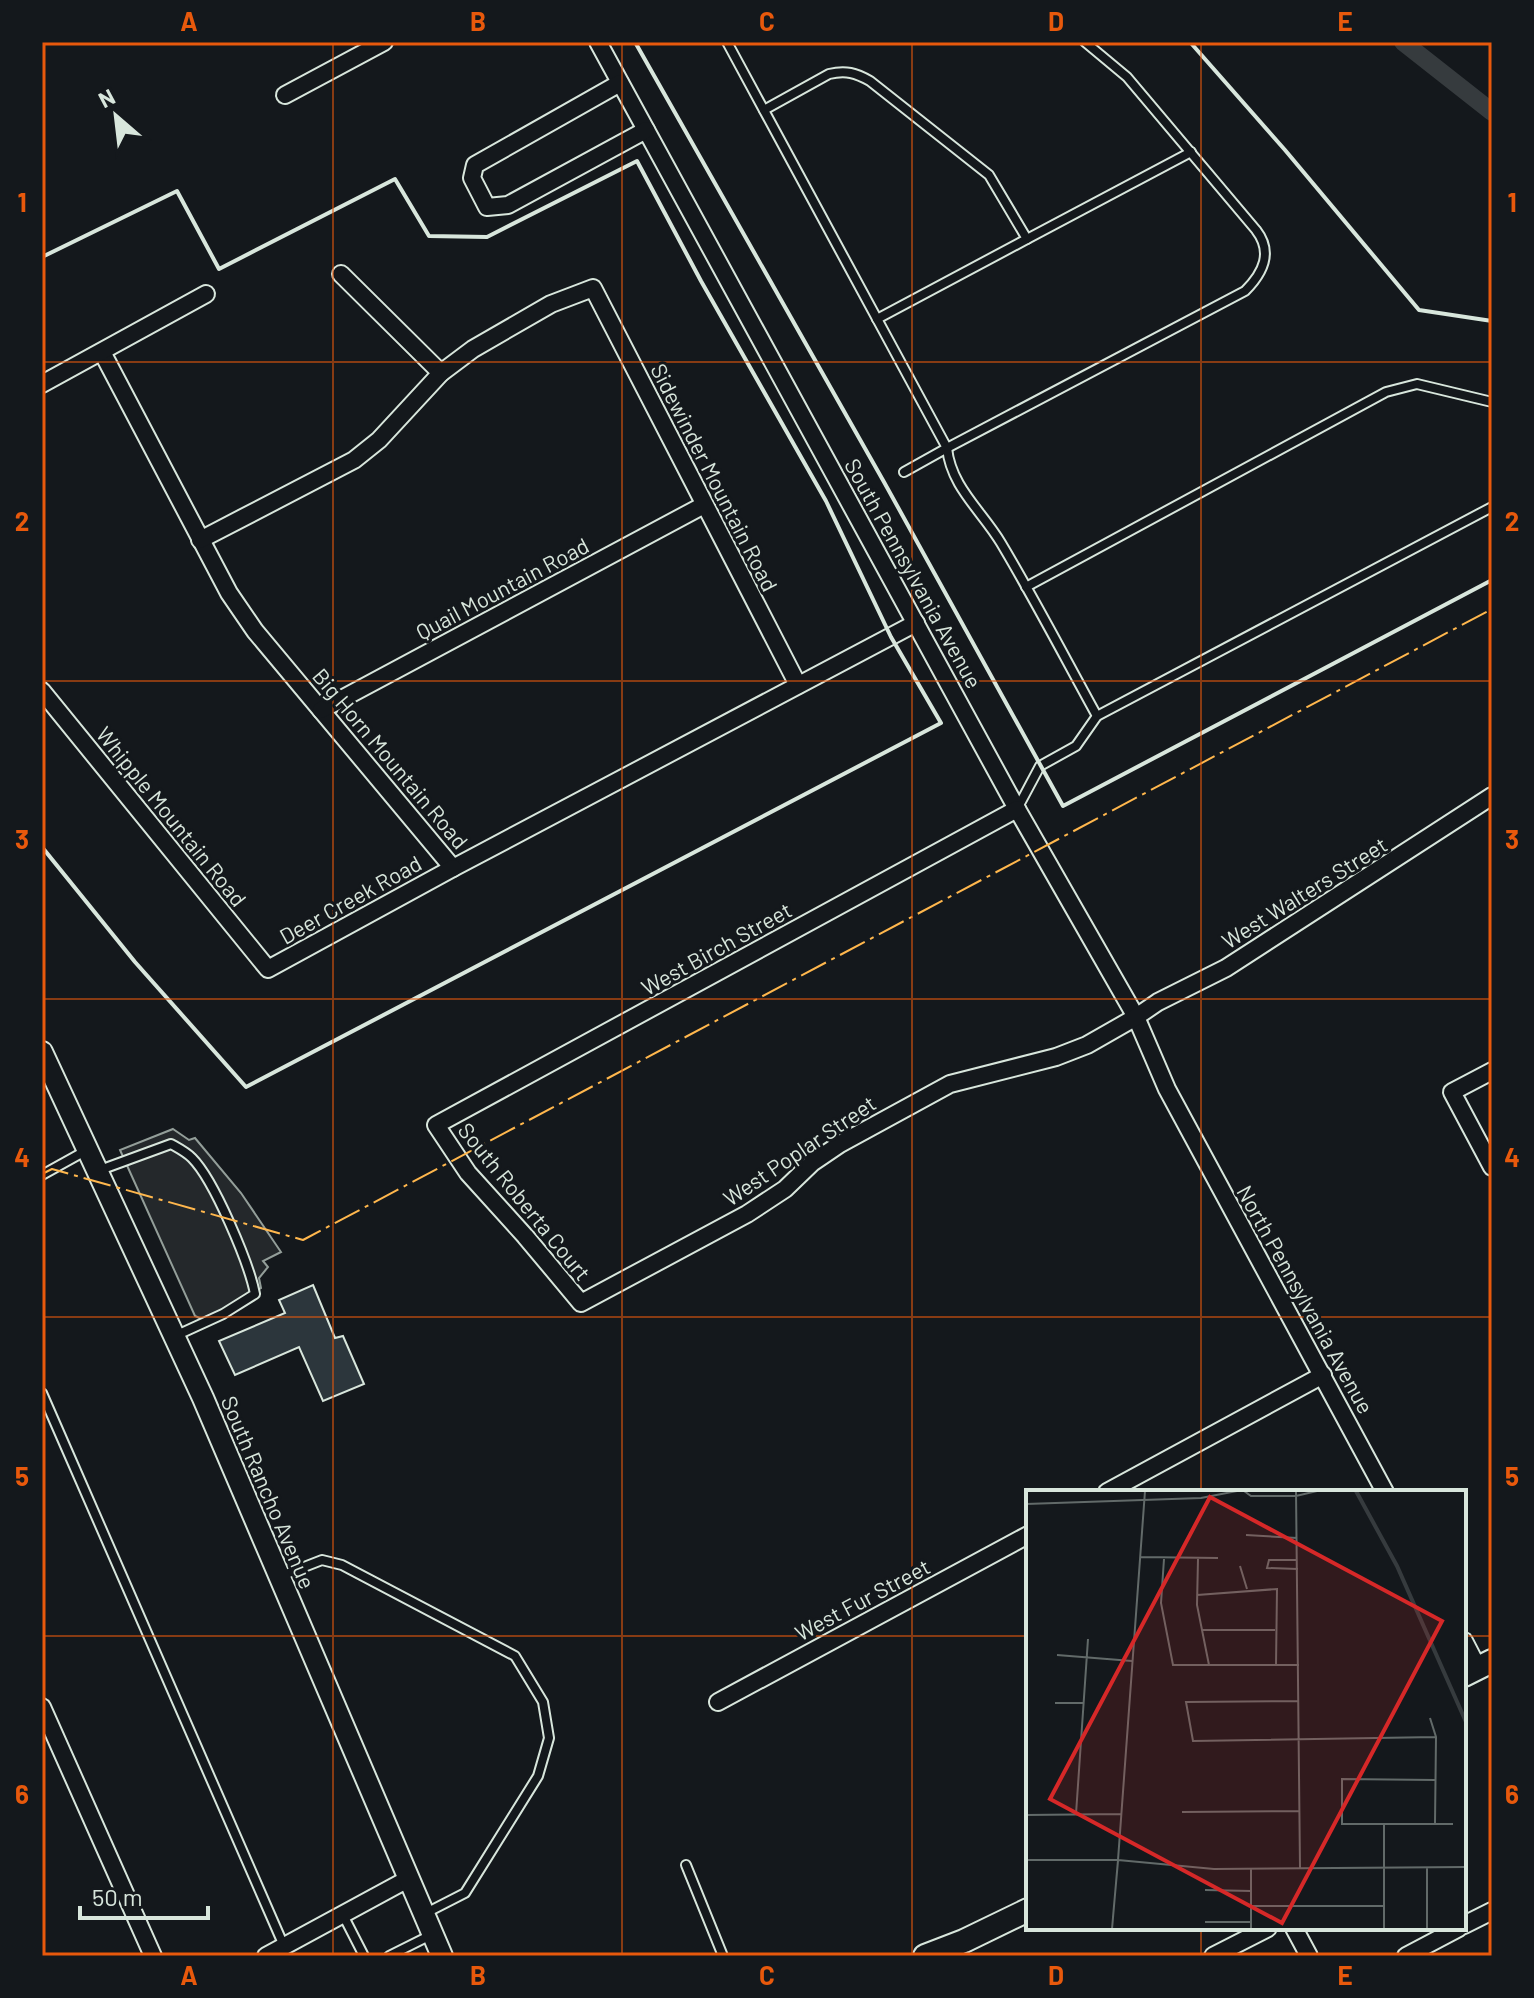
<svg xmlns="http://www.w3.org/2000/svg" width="1534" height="1998" font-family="Barlow,sans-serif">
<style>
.parking{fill:#24282b;stroke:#939e99;stroke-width:2}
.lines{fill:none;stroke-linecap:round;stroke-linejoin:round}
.canal{stroke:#363b3e;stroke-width:18}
.building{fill:#2c363c;stroke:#d8e6dc;stroke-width:2}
.service-casing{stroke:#d8e6dc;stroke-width:12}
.minor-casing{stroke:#d8e6dc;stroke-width:20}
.tertiary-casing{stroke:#d8e6dc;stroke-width:24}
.secondary-casing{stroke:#d8e6dc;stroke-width:26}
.service{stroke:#14181c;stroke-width:8}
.minor{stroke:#14181c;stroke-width:16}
.tertiary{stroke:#14181c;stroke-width:20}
.secondary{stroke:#14181c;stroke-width:22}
.wall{stroke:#d8e6dc;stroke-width:4}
.power{stroke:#ffb74d;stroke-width:2;stroke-dasharray:28 6 4 6;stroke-linecap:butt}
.grid{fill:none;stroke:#e8590c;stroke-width:2;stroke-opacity:0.55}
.labels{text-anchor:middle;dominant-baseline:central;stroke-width:6;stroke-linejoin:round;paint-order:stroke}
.street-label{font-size:22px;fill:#d8e6dc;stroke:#14181c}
.inset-river{fill:none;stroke:#363b3e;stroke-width:4}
.inset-road{fill:none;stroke:#626a69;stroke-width:2}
.view{fill:#d62828;fill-opacity:0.15;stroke:#d62828;stroke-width:4}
.inset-edge{fill:none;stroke:#d8e6dc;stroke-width:4}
.neatline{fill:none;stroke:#e8590c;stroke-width:3}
.grid-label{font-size:26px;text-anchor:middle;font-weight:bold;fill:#e8590c}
</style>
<rect width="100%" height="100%" fill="#14181c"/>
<path class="parking" d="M173 1129 189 1140 195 1138 241 1193 281 1252 263 1261 268 1267 259 1278 261 1288 206 1321 195 1316 120 1150Z"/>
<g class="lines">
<path class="canal" d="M1403 42 1492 112"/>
</g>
<path class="building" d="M313 1285 335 1338 343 1336 364 1384 323 1401 299 1347 235 1375 219 1341 285 1313 279 1300Z"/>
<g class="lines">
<g class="service-casing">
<g id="service">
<path d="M727 42 947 448 1245 291C1264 272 1273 252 1256 230L1127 77 1085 42"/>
<path d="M764 110 829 74C846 70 856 73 870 81L989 175 1027 239 1191 152"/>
<path d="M877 319 1027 239"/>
<path d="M904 472 947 448C951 487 982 511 1001 543 1035 600 1065 658 1097 716"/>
<path d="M1026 587 1386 392 1417 384 1492 402"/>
<path d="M1017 809 1040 766 1076 746 1097 716 1492 507"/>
<path d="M100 1170 171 1144C178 1148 186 1152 192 1158 214 1180 249 1263 255 1294L223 1314 175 1336"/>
<path d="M42 1175 87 1150"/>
<path d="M42 1393 284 1946"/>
<path d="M281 1576 322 1560 342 1565 515 1656 543 1702 549 1738 538 1776 465 1893 424 1914"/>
<path d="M686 1865 723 1956"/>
<path d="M343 1915 364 1956"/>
<path d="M389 1956 431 1935"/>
</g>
</g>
<g class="minor-casing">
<g id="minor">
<path d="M598 42 1017 809 1136 1017 1167 1089 1385 1492"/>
<path d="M620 83 475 165 472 178 487 207 508 205 646 130"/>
<path d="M285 95 384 42"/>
<path d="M341 274 441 373"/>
<path d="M102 352 229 593 255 631 453 868 916 623"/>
<path d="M42 384 206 294"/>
<path d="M200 540 354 460 379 440 441 373 473 349 551 304 593 288 798 685"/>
<path d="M42 691 268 969 453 868"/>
<path d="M321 710 704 505"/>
<path d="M1017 809 436 1125 468 1173 525 1236 581 1303 747 1214 785 1189 812 1163 840 1144 950 1084 1056 1057 1087 1045 1136 1017 1158 1002 1226 968 1492 796"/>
<path d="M1492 1071 1452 1092 1492 1167"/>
<path d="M1107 1492 1323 1375"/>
<path d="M1464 1641 1478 1668"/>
<path d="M718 1702 1028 1535"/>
<path d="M42 1707 153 1956"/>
<path d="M1464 1925 1492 1911"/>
<path d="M1294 1928 1309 1956"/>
<path d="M266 1956 408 1879"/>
<path d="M1213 1956 1268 1928"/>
<path d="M1406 1956 1459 1928"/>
</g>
</g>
<g class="tertiary-casing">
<path id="tertiary" d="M42 1052 203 1398 442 1956"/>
</g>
<g class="secondary-casing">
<g id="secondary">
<path d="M1464 1675 1492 1661"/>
<path d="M925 1956 964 1941 1028 1910"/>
</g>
</g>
<use href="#service" class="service"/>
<use href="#minor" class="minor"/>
<use href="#tertiary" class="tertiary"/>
<use href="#secondary" class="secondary"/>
<g class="wall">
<path d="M635 42 884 482 1063 806 1492 580"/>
<path d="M1190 42 1285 150 1419 310 1492 321"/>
<path d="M42 257 177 191 219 269 395 179 429 236 487 237 637 161 701 281 826 501 891 637 941 723 246 1087 135 962 42 847"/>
</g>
<path class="power" d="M42 1174 52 1169 303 1240 1492 609"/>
</g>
<path class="grid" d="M333 42V1956M622 42V1956M912 42V1956M1201 42V1492M42 362H1492M42 681H1492M42 999H1492M42 1317H1492M42 1636H1028M1464 1636H1492M1201 1928V1956"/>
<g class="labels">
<g class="street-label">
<text transform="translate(715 477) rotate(63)">Sidewinder Mountain Road</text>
<text transform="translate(914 573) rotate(61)">South Pennsylvania Avenue</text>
<text transform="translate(502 588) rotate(-28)">Quail Mountain Road</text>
<text transform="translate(391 758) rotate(50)">Big Horn Mountain Road</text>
<text transform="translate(172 816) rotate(51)">Whipple Mountain Road</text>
<text transform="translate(1304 892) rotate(-32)">West Walters Street</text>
<text transform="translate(350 899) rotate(-29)">Deer Creek Road</text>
<text transform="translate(716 948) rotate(-29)">West Birch Street</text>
<text transform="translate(799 1150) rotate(-34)">West Poplar Street</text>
<text transform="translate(525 1201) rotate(51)">South Roberta Court</text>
<text transform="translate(1306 1299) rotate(61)">North Pennsylvania Avenue</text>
<text transform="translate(269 1492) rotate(67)">South Rancho Avenue</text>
<text transform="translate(862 1599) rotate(-28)">West Fur Street</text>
</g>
</g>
<g transform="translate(1026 1490)">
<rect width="440" height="440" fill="#14181c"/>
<path class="inset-river" d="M330 1 371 76 440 232"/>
<path class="inset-road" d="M218 1 225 6H270L291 1M270 1 274 378M0 14 175 8 211 1M220 45 271 48M114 67 192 68M138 69 135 113 147 175H183M172 69 171 115 183 175H273M271 70H243L241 78 272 79M214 76 221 99M171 105 251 99 250 175M176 140H249M31 165 106 171M273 211 160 212 167 251 410 247M29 213H57M404 228 410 247 409 333M409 290 316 289V334H427M156 322 274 321M50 324 62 149M0 325 95 324M0 370H92L188 379 440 377M92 370 119 1M179 400 225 401M225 416H358M87 427 92 371M179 432H225M86 439 92 370M225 439V378M358 439V334M401 439V378"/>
<path class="view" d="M184 7 416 131 256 433 24 309Z"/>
<rect width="440" height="440" class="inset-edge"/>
</g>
<rect width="1534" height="1998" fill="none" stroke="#14181c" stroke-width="88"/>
<g transform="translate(116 116) rotate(332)" stroke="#14181c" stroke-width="6" paint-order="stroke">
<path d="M0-6L14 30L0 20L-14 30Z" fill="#d8e6dc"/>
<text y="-12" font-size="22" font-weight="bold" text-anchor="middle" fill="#d8e6dc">N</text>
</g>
<path d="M80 1906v12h128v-12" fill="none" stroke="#d8e6dc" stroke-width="4"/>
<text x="92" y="1906" font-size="24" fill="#d8e6dc" stroke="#14181c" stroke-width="6" paint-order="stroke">50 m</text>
<rect x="44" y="44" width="1446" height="1910" class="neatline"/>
<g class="grid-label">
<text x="189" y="31">A</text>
<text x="478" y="31">B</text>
<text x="767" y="31">C</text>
<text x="1056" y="31">D</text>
<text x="1345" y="31">E</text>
<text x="22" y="212">1</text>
<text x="1512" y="212">1</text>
<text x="22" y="531">2</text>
<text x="1512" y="531">2</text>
<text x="22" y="849">3</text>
<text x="1512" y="849">3</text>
<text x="22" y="1167">4</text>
<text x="1512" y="1167">4</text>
<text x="22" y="1486">5</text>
<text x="1512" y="1486">5</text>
<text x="22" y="1804">6</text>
<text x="1512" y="1804">6</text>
<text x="189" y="1985">A</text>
<text x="478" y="1985">B</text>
<text x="767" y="1985">C</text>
<text x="1056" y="1985">D</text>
<text x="1345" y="1985">E</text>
</g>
</svg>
